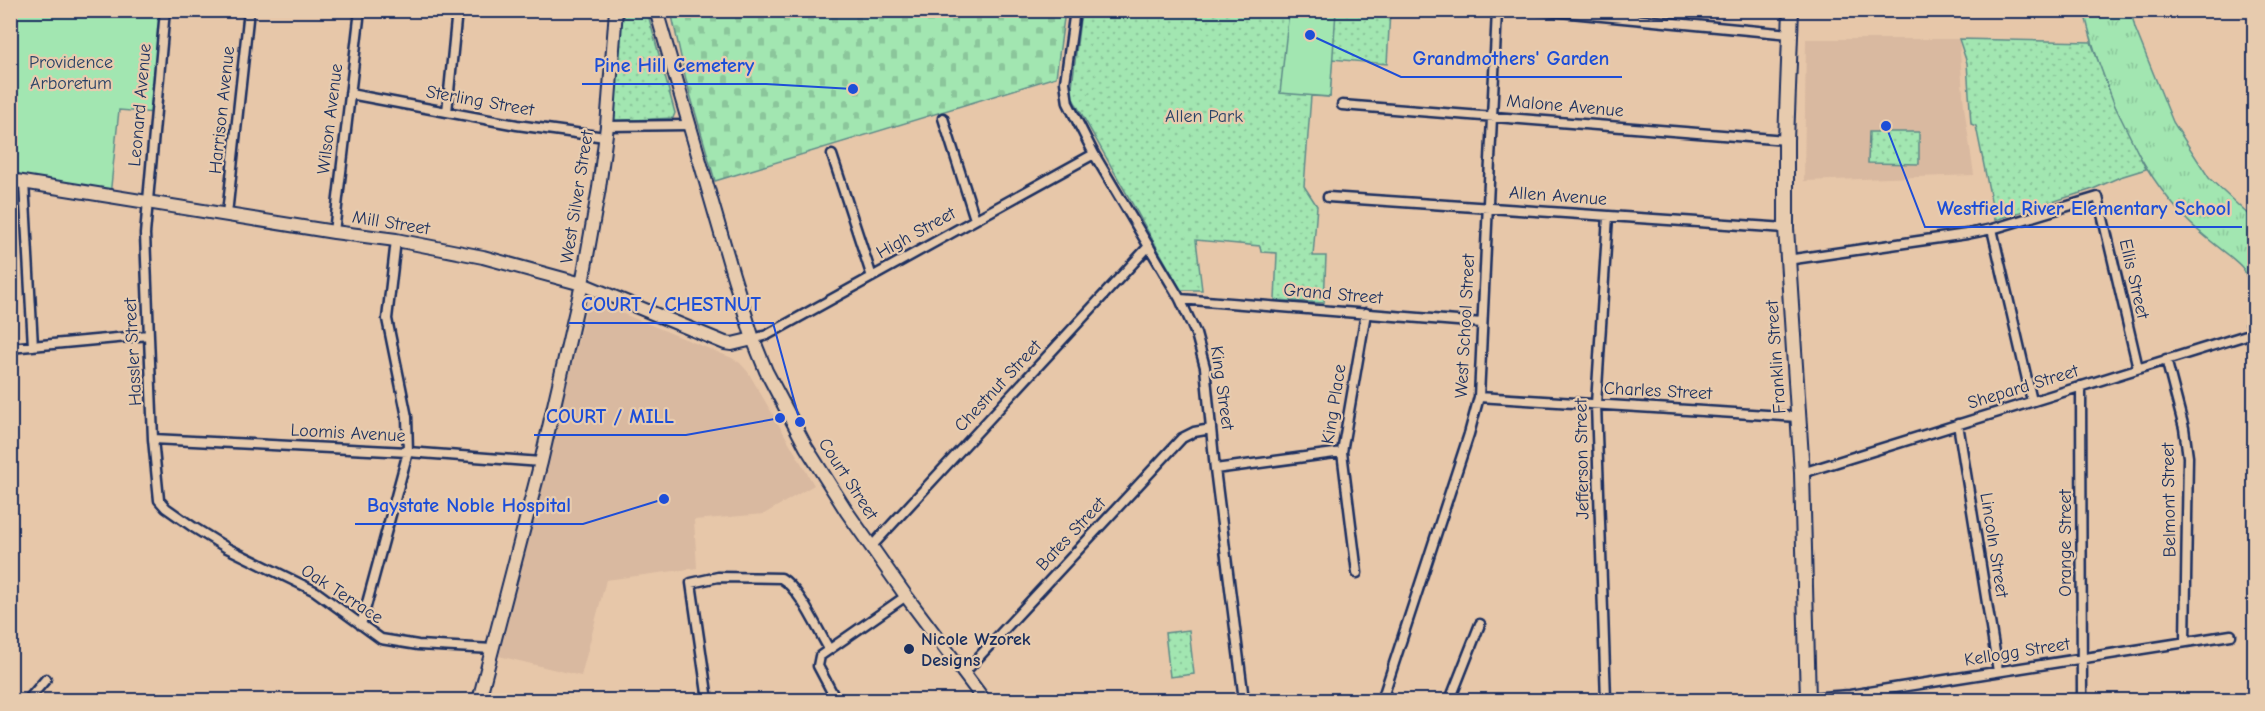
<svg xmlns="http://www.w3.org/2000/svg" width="2265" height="711" viewBox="0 0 2265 711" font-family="'Comic Neue',sans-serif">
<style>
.built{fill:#d9b9a0}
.grass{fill:url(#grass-tufts);stroke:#5e8a88;stroke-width:1.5}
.cemetery{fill:url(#cemetery-stones);stroke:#5e8a88;stroke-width:1.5}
.park{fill:url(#park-dots);stroke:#5e8a88;stroke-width:1.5}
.garden{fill:#a2e6b1;stroke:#5e8a88;stroke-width:1.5}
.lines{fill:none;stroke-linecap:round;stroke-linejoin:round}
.street-casing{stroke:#1b2f5e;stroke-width:13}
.secondary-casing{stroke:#1b2f5e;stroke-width:16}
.primary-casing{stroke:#1b2f5e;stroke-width:18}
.street{stroke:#e7cbae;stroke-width:8}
.secondary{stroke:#e7cbae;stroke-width:12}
.primary{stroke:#e7cbae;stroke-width:14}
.poi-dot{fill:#1b2f5e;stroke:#e7cbae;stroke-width:2}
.labels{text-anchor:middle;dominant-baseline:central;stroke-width:4.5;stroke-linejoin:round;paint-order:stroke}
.park-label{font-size:18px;fill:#284166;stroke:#e7cbae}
.street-label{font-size:18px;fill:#1b2f5e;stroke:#e7cbae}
.poi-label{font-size:18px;font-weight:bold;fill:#1b2f5e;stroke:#e7cbae;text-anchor:start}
.leader{fill:none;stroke:#1d4ed8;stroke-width:2}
.callout-dot{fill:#1d4ed8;stroke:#e7cbae;stroke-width:2}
.callout-label{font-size:20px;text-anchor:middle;font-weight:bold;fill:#1d4ed8;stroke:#e7cbae;stroke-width:4.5;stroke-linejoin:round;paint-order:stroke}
</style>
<defs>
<pattern id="grass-tufts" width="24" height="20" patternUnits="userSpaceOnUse" patternTransform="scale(1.5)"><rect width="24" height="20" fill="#a2e6b1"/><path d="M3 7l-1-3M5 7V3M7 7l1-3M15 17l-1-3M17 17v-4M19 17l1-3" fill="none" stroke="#8bc69b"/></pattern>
<pattern id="cemetery-stones" width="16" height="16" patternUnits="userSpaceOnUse" patternTransform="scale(1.5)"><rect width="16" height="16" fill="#a2e6b1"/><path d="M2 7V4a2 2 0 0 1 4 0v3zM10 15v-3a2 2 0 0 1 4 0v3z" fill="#8bc69b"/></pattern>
<pattern id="park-dots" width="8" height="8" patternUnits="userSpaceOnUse" patternTransform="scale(1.5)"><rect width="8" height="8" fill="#a2e6b1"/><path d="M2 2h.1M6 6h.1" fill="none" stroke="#8bc69b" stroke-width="1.8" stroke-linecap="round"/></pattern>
</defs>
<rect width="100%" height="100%" fill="#e7c7a9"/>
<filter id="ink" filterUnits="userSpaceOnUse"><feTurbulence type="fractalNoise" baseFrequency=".0167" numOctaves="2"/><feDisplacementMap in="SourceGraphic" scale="12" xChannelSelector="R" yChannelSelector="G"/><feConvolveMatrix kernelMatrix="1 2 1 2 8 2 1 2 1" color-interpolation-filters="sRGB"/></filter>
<g filter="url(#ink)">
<!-- built -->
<path class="built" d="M1806 39H1959L1964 107 1974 175 1804 181Z
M588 301 594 302 732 358 740 363 748 372 814 485 764 514 694 520 697 568 606 580 581 676 499 656Z"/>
<!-- grass -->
<path class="grass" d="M2084 11H2131L2135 28 2173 122 2209 178 2254 220V321L2245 324C2246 308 2252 285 2244 270 2241 265 2235 261 2231 257 2216 245 2199 233 2185 218 2132 161 2102 86 2084 11Z"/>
<!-- cemetery -->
<path class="cemetery" d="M671 11V10L1065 11 1056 77 715 181 686 80Z"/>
<!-- park -->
<path class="park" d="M622 11H647L675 113 673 118 615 121 612 118Z
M1081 11H1390L1387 64 1332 59 1330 97 1311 96 1304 186 1317 206 1313 256H1326L1324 303 1275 300 1277 253 1261 252 1260 246 1196 240 1202 290H1181L1071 95Z
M1959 39 2091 42 2115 106 2146 169 2120 177 2093 189 1995 220 1976 126 1971 124 1967 63Z
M1869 132H1919V164L1868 163Z
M1189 630 1194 674 1170 677 1165 633Z"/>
<!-- garden -->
<path class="garden" d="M10 11H166L156 113 119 110 110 196 11 180Z
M1289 11H1336L1330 97 1280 93Z"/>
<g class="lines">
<!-- street casing -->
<g class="street-casing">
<path id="street" d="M165 10 145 234 153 439 159 500 166 508 193 527 227 548 315 591 381 639 418 645 493 649
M1075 10 1065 82 1068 103 1094 154 1180 299 1196 334 1205 367 1215 469 1244 700
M1539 10 1790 34
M350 94 517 125 605 137
M1342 105 1786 140
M447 112 457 10
M943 118 975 219
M607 126 688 125
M832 155 872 277
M24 182 33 346
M1328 197 1786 228
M227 214 249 10
M1992 229 2032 401
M334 232 360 10
M1787 260 1967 234 1992 229 2098 197 2138 368
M1180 299 1482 323
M753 339 767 335 1094 154
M10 348 149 335
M2166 359 2184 428 2188 457 2185 642
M2081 386 2082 700
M1479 397 1798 417
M1958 424 1998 671
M153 439 408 452 541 462
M1215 469 1342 452
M1802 473 2253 333
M871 547 1149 246
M1357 573 1342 452 1366 313
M361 625 408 452 407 417 387 319 396 240
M963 674 1182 438 1194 432 1211 429
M1808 698 1850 695 2231 635
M28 700 46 679
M708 700 691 583 718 577 781 578C800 589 817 629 829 649
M836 700 818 666 820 656 906 596
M1382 700 1469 434 1479 397 1497 10
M1450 700 1480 624
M1606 700 1596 404 1608 216"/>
</g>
<!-- secondary casing -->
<g class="secondary-casing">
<path id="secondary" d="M656 10 733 275 753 339 766 371 806 447 847 512 906 596 984 700
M10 180 334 232 396 240 483 257 582 284 725 343 732 344 753 339
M479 700 541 462 582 284 599 188 607 126 616 10"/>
</g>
<!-- primary casing -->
<g class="primary-casing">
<path id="primary" d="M1791 10 1786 140V228L1802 473 1808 700"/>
</g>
<!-- street -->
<use href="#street" class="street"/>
<!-- secondary -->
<use href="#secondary" class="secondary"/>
<!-- primary -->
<use href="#primary" class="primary"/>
</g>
</g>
<!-- markers -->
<circle class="poi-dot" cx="909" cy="649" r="6"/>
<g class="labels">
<!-- park labels -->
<g class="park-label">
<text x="71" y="62">Providence<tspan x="71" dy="21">Arboretum</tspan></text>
<text x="1204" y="116">Allen Park</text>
</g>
<!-- street labels -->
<g class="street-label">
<text transform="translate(480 101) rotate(10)">Sterling Street</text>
<text transform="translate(140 105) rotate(-85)">Leonard Avenue</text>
<text transform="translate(1565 106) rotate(5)">Malone Avenue</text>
<text transform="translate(222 110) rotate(-84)">Harrison Avenue</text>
<text transform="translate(330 119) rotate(-83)">Wilson Avenue</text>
<text transform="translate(1558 196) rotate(4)">Allen Avenue</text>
<text transform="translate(577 197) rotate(-81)">West Silver Street</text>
<text transform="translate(391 223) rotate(9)">Mill Street</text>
<text transform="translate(916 233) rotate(-29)">High Street</text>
<text transform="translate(2134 279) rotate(77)">Ellis Street</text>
<text transform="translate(1333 294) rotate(5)">Grand Street</text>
<text transform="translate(1465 326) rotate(-87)">West School Street</text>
<text transform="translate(133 352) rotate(-93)">Hassler Street</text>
<text transform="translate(1776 357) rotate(-94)">Franklin Street</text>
<text transform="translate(998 386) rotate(-47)">Chestnut Street</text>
<text transform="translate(2023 387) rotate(-17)">Shepard Street</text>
<text transform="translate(1222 388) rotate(82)">King Street</text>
<text transform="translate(1658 391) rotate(3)">Charles Street</text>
<text transform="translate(1334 404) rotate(-81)">King Place</text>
<text transform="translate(348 433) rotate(3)">Loomis Avenue</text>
<text transform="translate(1582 459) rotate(-91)">Jefferson Street</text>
<text transform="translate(848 479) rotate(57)">Court Street</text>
<text transform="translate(2169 500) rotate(-91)">Belmont Street</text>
<text transform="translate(1071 534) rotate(-47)">Bates Street</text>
<text transform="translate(2065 543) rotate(-90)">Orange Street</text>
<text transform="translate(1994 545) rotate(81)">Lincoln Street</text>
<text transform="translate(342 594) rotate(33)">Oak Terrace</text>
<text transform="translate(2017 652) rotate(-9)">Kellogg Street</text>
</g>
<!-- poi labels -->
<g class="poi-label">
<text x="921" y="639">Nicole Wzorek<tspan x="921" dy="21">Designs</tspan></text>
</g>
</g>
<!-- callouts -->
<path class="leader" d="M1310 35L1401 77H1622M853 89L766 84H582M1886 126L1925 227H2242M800 422L773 323H569M780 418L686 435H534M664 499L583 524H355"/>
<g class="callout-dot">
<circle cx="1310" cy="35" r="6"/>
<circle cx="853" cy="89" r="6"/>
<circle cx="1886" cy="126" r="6"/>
<circle cx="800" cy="422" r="6"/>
<circle cx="780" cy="418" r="6"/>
<circle cx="664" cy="499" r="6"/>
</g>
<g class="callout-label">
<text x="1511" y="65">Grandmothers' Garden</text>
<text x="674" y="72">Pine Hill Cemetery</text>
<text x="2084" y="215">Westfield River Elementary School</text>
<text x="671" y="311">COURT / CHESTNUT</text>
<text x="610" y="423">COURT / MILL</text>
<text x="469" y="512">Baystate Noble Hospital</text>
</g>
<!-- margin -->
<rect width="2265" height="711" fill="none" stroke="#e7cbae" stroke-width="36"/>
<rect x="18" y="18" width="2229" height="675" fill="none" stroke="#1b2f5e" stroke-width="2" filter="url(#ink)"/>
</svg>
